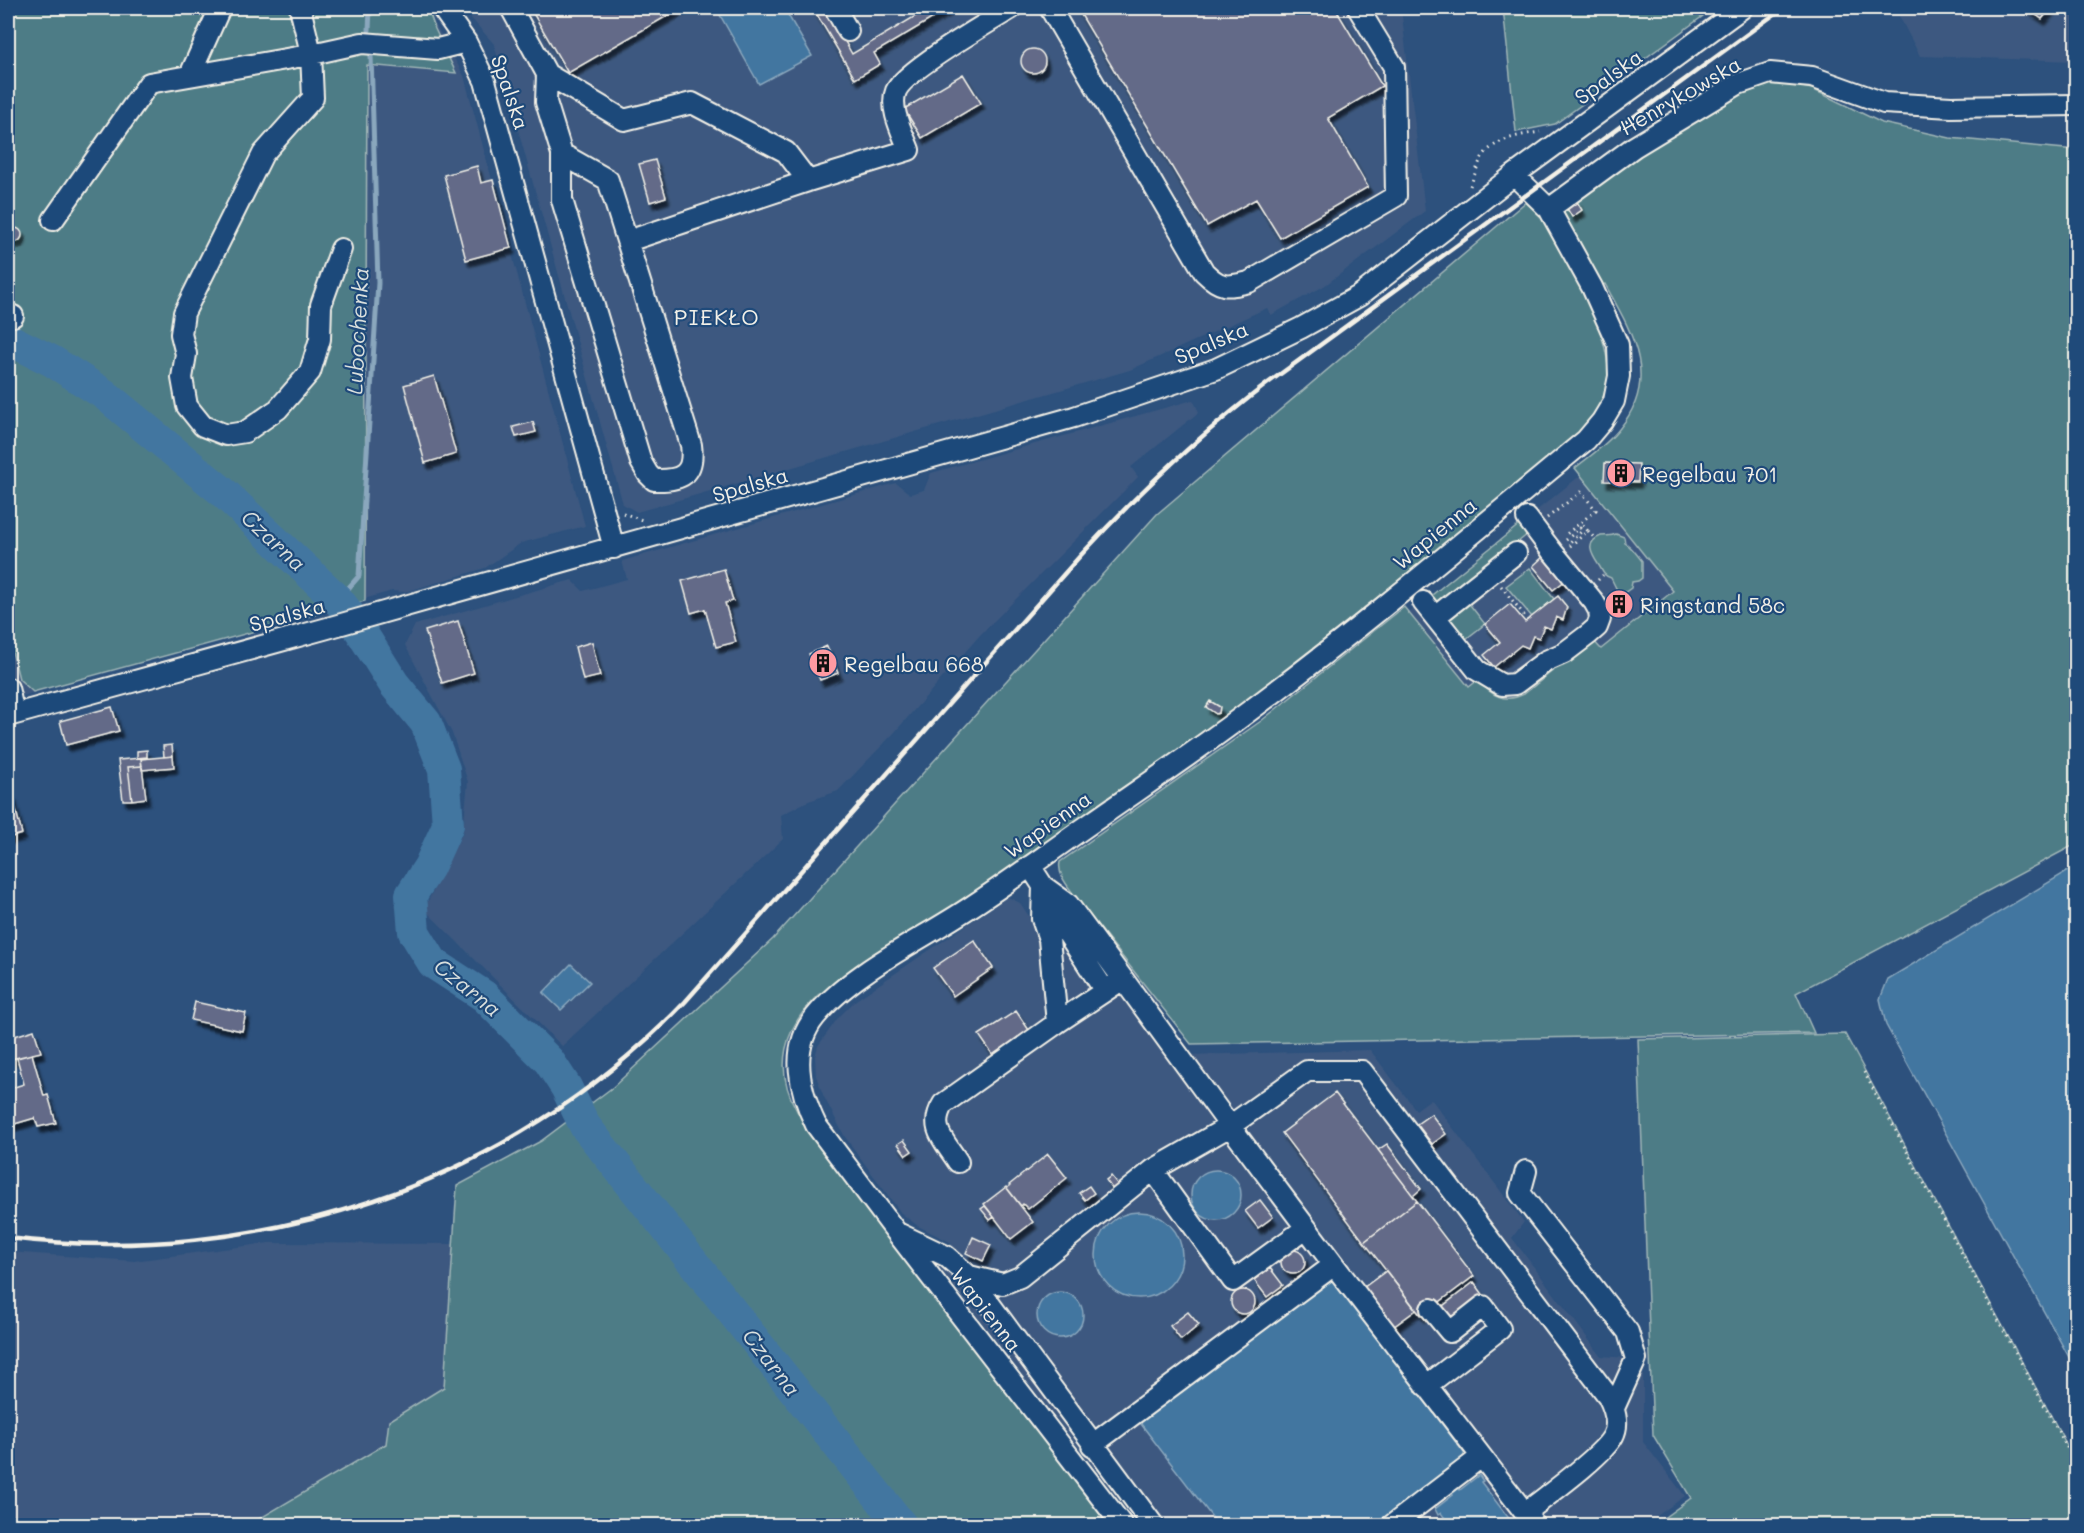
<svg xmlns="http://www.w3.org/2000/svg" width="2084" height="1533" viewBox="0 0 2084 1533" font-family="Mali,sans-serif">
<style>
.built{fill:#3d5980}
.green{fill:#4e7c86;stroke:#a1b6b7;stroke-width:1.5}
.water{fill:#4376a0;stroke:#8aa7bd;stroke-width:1.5}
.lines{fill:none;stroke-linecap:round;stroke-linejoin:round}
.stream{stroke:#8aa7bd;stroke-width:5}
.river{stroke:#4376a0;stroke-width:32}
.building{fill:#636b88;stroke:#f4f1e8;stroke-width:1.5;filter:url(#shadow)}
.minor-casing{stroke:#f4f1e8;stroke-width:24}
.path{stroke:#f4f1e8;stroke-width:3;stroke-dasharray:1.5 4.5;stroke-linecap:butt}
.minor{stroke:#1f4a7a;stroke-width:20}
.rail{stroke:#f4f1e8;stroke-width:4.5}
.minor-bridge-casing{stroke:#f4f1e8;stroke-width:24;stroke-linecap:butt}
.minor-bridge{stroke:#1f4a7a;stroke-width:20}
.labels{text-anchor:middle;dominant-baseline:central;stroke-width:4.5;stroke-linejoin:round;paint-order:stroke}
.street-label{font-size:21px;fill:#f4f1e8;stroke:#1f4a7a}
.poi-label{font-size:21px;fill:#f4f1e8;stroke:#1f4a7a;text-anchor:start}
.neighbourhood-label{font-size:22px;letter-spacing:1.5px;fill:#f4f1e8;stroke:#1f4a7a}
.water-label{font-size:22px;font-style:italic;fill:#d9dfdd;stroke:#1f4a7a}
</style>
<defs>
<filter id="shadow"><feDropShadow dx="3.5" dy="6" stdDeviation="1.5" flood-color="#0009"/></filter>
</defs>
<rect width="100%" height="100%" fill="#2d517d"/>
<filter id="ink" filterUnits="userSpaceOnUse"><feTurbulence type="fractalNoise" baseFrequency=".0167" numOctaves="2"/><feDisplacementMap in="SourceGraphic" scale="12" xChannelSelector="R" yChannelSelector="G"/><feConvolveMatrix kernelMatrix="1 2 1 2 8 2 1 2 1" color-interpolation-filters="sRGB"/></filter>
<g filter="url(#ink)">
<!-- built -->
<path class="built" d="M8 8H426L464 76 585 526 521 543 485 568 405 592 392 591 8 700Z
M462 8H1401L1425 211 1324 286 1271 315 1267 308 1130 370 637 512 623 504 494 44Z
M1895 8H2076V61L1920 56Z
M1193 400 1199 412 1131 467 1138 477 980 635 894 733 838 791 806 802 781 815 783 839 562 1046 424 909 463 832 468 782 452 733 405 645 415 625 572 580 583 591 627 579 622 561 896 483 910 494 924 490 931 473Z
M1581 475 1673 591 1503 728 1409 613Z
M1008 897 1020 903 1034 924 1077 899 1126 971 1140 983 1161 990 1159 1016 1188 1055 1370 1050 1416 1110 1431 1099 1524 1222 1512 1238 1601 1356 1643 1359V1442L1685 1496 1644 1525H1138L940 1268 952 1243 918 1226 901 1213 845 1137 824 1097 816 1076 815 1057 818 1046 838 1018 856 1000Z
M269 1243 457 1244 444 1387 389 1421 386 1444 247 1525 8 1526V1252L134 1261Z"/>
<!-- green -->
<path class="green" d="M8 8H428L435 29 456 73 367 65 365 601 33 692 19 679 8 635Z
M1503 8H1714L1555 124 1516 132Z
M1772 81 1812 89 1882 123 1950 138 2076 150V844L1796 993 1814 1033 1191 1044 1077 899C1070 888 1057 876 1060 862L1261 721 1404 607 1469 687 1478 680C1491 695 1504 704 1524 694L1592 639 1601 649 1673 591 1575 468C1590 456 1608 444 1620 428 1661 378 1631 331 1605 284L1601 286 1558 209 1638 154 1741 91Z
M1528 200C1557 231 1618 342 1607 385 1602 407 1585 426 1570 442L1258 694 1014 866 818 995C784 1028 773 1068 797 1111L1111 1525 247 1526 386 1444 389 1421 444 1387 457 1186 541 1141 613 1087 773 939 1157 514Z
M1520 524 1528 534 1446 600 1434 604 1427 599Z
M1616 534 1624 537 1625 543C1630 545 1639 557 1642 561V578L1638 581 1632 582 1631 588 1624 593 1617 590 1611 578C1602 575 1603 571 1598 564 1592 555 1584 542 1601 536 1607 535 1610 537 1616 534Z
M1530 568 1554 599 1532 617 1506 586Z
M1467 601 1485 624 1462 642 1449 621V618Z
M1845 1034 2076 1462V1525H1654L1691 1498 1653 1435 1638 1039Z"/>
<!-- water -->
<path class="water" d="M716 8H784L812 56 759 84Z
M2076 866V1370L1886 1025 1880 999 1888 979Z
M571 964 590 982 561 1010 543 993Z
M1191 1195a25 25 0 1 1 50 0a25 25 0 1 1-50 0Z
M1096 1255a43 43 0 1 1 86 0a43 43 0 1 1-86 0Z
M1325 1278 1332 1279 1464 1453 1462 1466 1383 1525H1218L1141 1424 1142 1416Z
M1037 1315a23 23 0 1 1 46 0a23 23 0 1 1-46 0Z
M1479 1475 1483 1481 1481 1482 1514 1525H1450L1441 1513 1438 1515 1435 1509 1453 1495 1449 1489 1455 1484 1460 1490Z"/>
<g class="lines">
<!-- stream -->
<path class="stream" d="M369 30 370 8
M338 600 359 576 378 283 371 55"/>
<!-- river -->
<path class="river" d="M8 339 52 361 104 394 224 493 338 600 355 622 394 684 426 723 444 769 448 825 429 867 411 895 414 932 433 963 484 996 549 1061 566 1087 585 1126 902 1526"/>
</g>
<!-- building -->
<path class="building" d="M530 8H681L568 73Z
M813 8H826L852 54 929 8H950L874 53 880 64 855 79Z
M1077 8H1335L1382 86 1328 118 1368 187 1280 238 1256 199 1207 226Z
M2026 8H2051L2042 19Z
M1021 61a12 12 0 1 1 24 0a12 12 0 1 1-24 0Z
M963 74 981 103 922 138 904 109Z
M655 160 666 197 650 202 639 164Z
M477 166 481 183 493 180 511 248 466 260 444 175Z
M1576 200 1582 210 1572 217 1566 207Z
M8 235a7 7 0 1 1 14 0a7 7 0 1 1-14 0Z
M434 376 456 454 425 463 404 385Z
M533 422 536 432 516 437 513 427Z
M1605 463 1639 464 1638 482 1604 481Z
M1545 555 1566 580 1553 590 1533 566Z
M724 569 733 601 725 603 736 642 716 647 705 609 691 613 682 581Z
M1558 596 1567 607 1563 620 1556 617 1551 629 1544 626 1539 638 1533 636 1528 648 1521 645 1494 667 1484 655 1500 642 1485 624 1510 604 1525 622Z
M1619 597 1625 599 1626 602 1618 611 1612 605Z
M458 621 474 673 442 683 425 631Z
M592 642 600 676 583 680 575 647Z
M827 646 838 673 820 680 809 654Z
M1210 701 1220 707 1219 713 1216 714 1206 707Z
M112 707 119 731 66 745 60 721Z
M172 745 173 756 164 757 163 746Z
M147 750V757L137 758V751Z
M173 756 174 767 142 770 141 759Z
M141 758 142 766 128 767 132 800H123L118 760Z
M142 766 146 798 132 800 128 767Z
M12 795 22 834 8 838V797Z
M974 940 993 968 953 996 933 968Z
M195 1002 246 1013 242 1031 191 1020Z
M1016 1011 1031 1033 995 1058 979 1035Z
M34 1030 41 1052 11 1059 8 1038Z
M32 1054 44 1096 48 1095 56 1123 38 1127 35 1118 8 1126V1089L24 1084 17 1058Z
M1335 1093 1417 1201 1364 1242 1282 1133Z
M1431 1114 1446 1134 1432 1144 1417 1124Z
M904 1140 912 1151 906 1155 898 1144Z
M1387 1144 1421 1189 1413 1196 1378 1150Z
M1048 1154 1067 1178 1028 1209 1023 1204 1021 1206 1007 1188 1010 1186 1009 1185Z
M1111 1176 1119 1186 1113 1190 1106 1180Z
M1089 1186 1094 1193 1085 1200 1079 1193Z
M1006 1187 1033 1222 1011 1239 984 1204Z
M1260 1200 1273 1217 1258 1228 1245 1211Z
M1417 1201 1474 1276 1421 1316 1364 1242Z
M985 1206 994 1217 990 1220 981 1209Z
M973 1237 991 1245 983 1261 966 1253Z
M1281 1262a12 12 0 1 1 24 0a12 12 0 1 1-24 0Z
M1270 1268 1283 1285 1267 1297 1254 1280Z
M1386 1271 1416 1310 1393 1327 1363 1288Z
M1474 1282 1485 1297 1450 1323 1439 1309Z
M1231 1302a12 12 0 1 1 24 0a12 12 0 1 1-24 0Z
M1188 1312 1199 1325 1181 1340 1170 1326Z"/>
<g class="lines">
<!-- minor casing -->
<g class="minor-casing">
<path id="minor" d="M300 8 311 53 313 98 263 154 184 313 181 334 186 354 182 378 187 406 203 426 226 435 245 432 278 409 310 372 320 339 321 305 341 249
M442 8 466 42 485 81 614 548
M511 8 547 74 546 102 562 154V200L641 462 648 474 654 480C681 481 695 475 691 445L608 180 562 154
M835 8 848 31
M1050 8 1204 272C1221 289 1227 287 1249 282L1396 196 1394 67 1358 8
M547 74 624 120 692 103 786 152 808 181
M190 75 220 8
M1514 175 1549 209 1634 147 1738 84 1770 73 1812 77 1884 103 1951 107 2076 105
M53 220 149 83 303 56 362 43 438 49 466 42
M628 241 808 181 909 150C903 134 889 108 896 91 904 71 989 22 1012 8
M8 314 13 316
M1527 518 1548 546
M1423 602 1477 670 1502 685 1515 684 1546 661 1564 653 1589 634 1597 627 1600 619 1599 611 1594 602 1551 550
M1435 617 1516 553
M8 688 14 714
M8 716 324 629 1074 417 1216 369 1301 328 1359 296 1514 175 1742 8
M1030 866 1043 886 1068 904 1123 979
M1043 886 1042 919 1049 939 1057 1023
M1045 891 1054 913 1105 991
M958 1162C945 1141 928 1128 943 1104L1057 1023 1123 979 1230 1126 1307 1071H1362L1608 1396C1614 1408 1620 1423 1613 1436 1603 1456 1545 1497 1525 1513
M1153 1170 1233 1281 1306 1228
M1526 1171 1520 1193 1628 1332 1636 1359 1614 1408
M900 1234 946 1256 969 1276 1154 1526
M969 1276 1003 1284 1020 1277 1153 1170 1230 1126 1334 1265 1535 1526
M1426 1386 1500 1329 1483 1306 1450 1332 1431 1309
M1092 1445 1334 1265
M1123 1526 897 1233 816 1125C800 1092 789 1049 815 1017 850 973 921 940 969 908 1011 881 1052 850 1094 821 1144 786 1195 752 1244 715 1362 628 1473 533 1586 440L1602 421 1614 401 1619 376 1618 345 1592 287 1549 209
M1391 1526 1481 1457"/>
</g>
<!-- path -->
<path class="path" d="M1470 186C1474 177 1477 167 1481 159 1493 139 1519 135 1540 132
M623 513 642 520
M1547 518 1581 492 1596 510 1564 536
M1588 531 1596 540
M1566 540 1580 528 1582 531 1568 544
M1570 546 1588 531 1581 522
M1598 580 1603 575
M1501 586 1528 620
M1864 1072 2076 1464"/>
<!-- minor -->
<use href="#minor" class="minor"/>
<!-- rail -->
<path class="rail" d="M8 1238C258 1268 509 1186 685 1002L1080 556C1139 492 1199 435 1268 383L1783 8"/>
<!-- minor-bridge casing -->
<g class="minor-bridge-casing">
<path id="minor-bridge" d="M1548 546 1551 550"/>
</g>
<!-- minor-bridge -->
<use href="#minor-bridge" class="minor-bridge"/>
</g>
</g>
<!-- icons -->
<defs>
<g id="building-disc" transform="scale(1.5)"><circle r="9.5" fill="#ff9aa2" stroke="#1f4a7a"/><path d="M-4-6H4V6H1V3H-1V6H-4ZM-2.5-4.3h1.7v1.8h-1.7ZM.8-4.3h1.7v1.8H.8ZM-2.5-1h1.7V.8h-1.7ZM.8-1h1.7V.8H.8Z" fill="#111"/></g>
</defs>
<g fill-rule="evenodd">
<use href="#building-disc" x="1621" y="473"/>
<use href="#building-disc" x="1619" y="604"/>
<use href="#building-disc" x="823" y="663"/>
</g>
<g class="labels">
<!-- street labels -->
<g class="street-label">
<text transform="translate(1608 76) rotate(-36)">Spalska</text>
<text transform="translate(511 92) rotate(71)">Spalska</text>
<text transform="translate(1680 95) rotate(-30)">Henrykowska</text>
<text transform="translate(1211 342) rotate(-23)">Spalska</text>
<text transform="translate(750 484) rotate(-16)">Spalska</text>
<text transform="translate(1434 533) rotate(-39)">Wapienna</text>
<text transform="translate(287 614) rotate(-15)">Spalska</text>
<text transform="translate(1047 824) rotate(-35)">Wapienna</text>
<text transform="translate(987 1309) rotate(52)">Wapienna</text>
</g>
<!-- poi labels -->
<g class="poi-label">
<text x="1642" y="473">Regelbau 701</text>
<text x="1640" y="604">Ringstand 58c</text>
<text x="844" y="663">Regelbau 668</text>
</g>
<!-- neighbourhood labels -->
<g class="neighbourhood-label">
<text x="717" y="316">PIEKŁO</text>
</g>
<!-- water labels -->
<g class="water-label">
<text transform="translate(357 331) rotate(-87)">Lubochenka</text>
<text transform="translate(274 540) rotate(43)">Czarna</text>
<text transform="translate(468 987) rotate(39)">Czarna</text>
<text transform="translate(772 1362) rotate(52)">Czarna</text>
</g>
</g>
<!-- margin -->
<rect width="2084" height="1533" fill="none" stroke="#1f4a7a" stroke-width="30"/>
<rect x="15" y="15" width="2054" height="1503" fill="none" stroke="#f4f1e8" stroke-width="2" filter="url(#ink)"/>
</svg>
